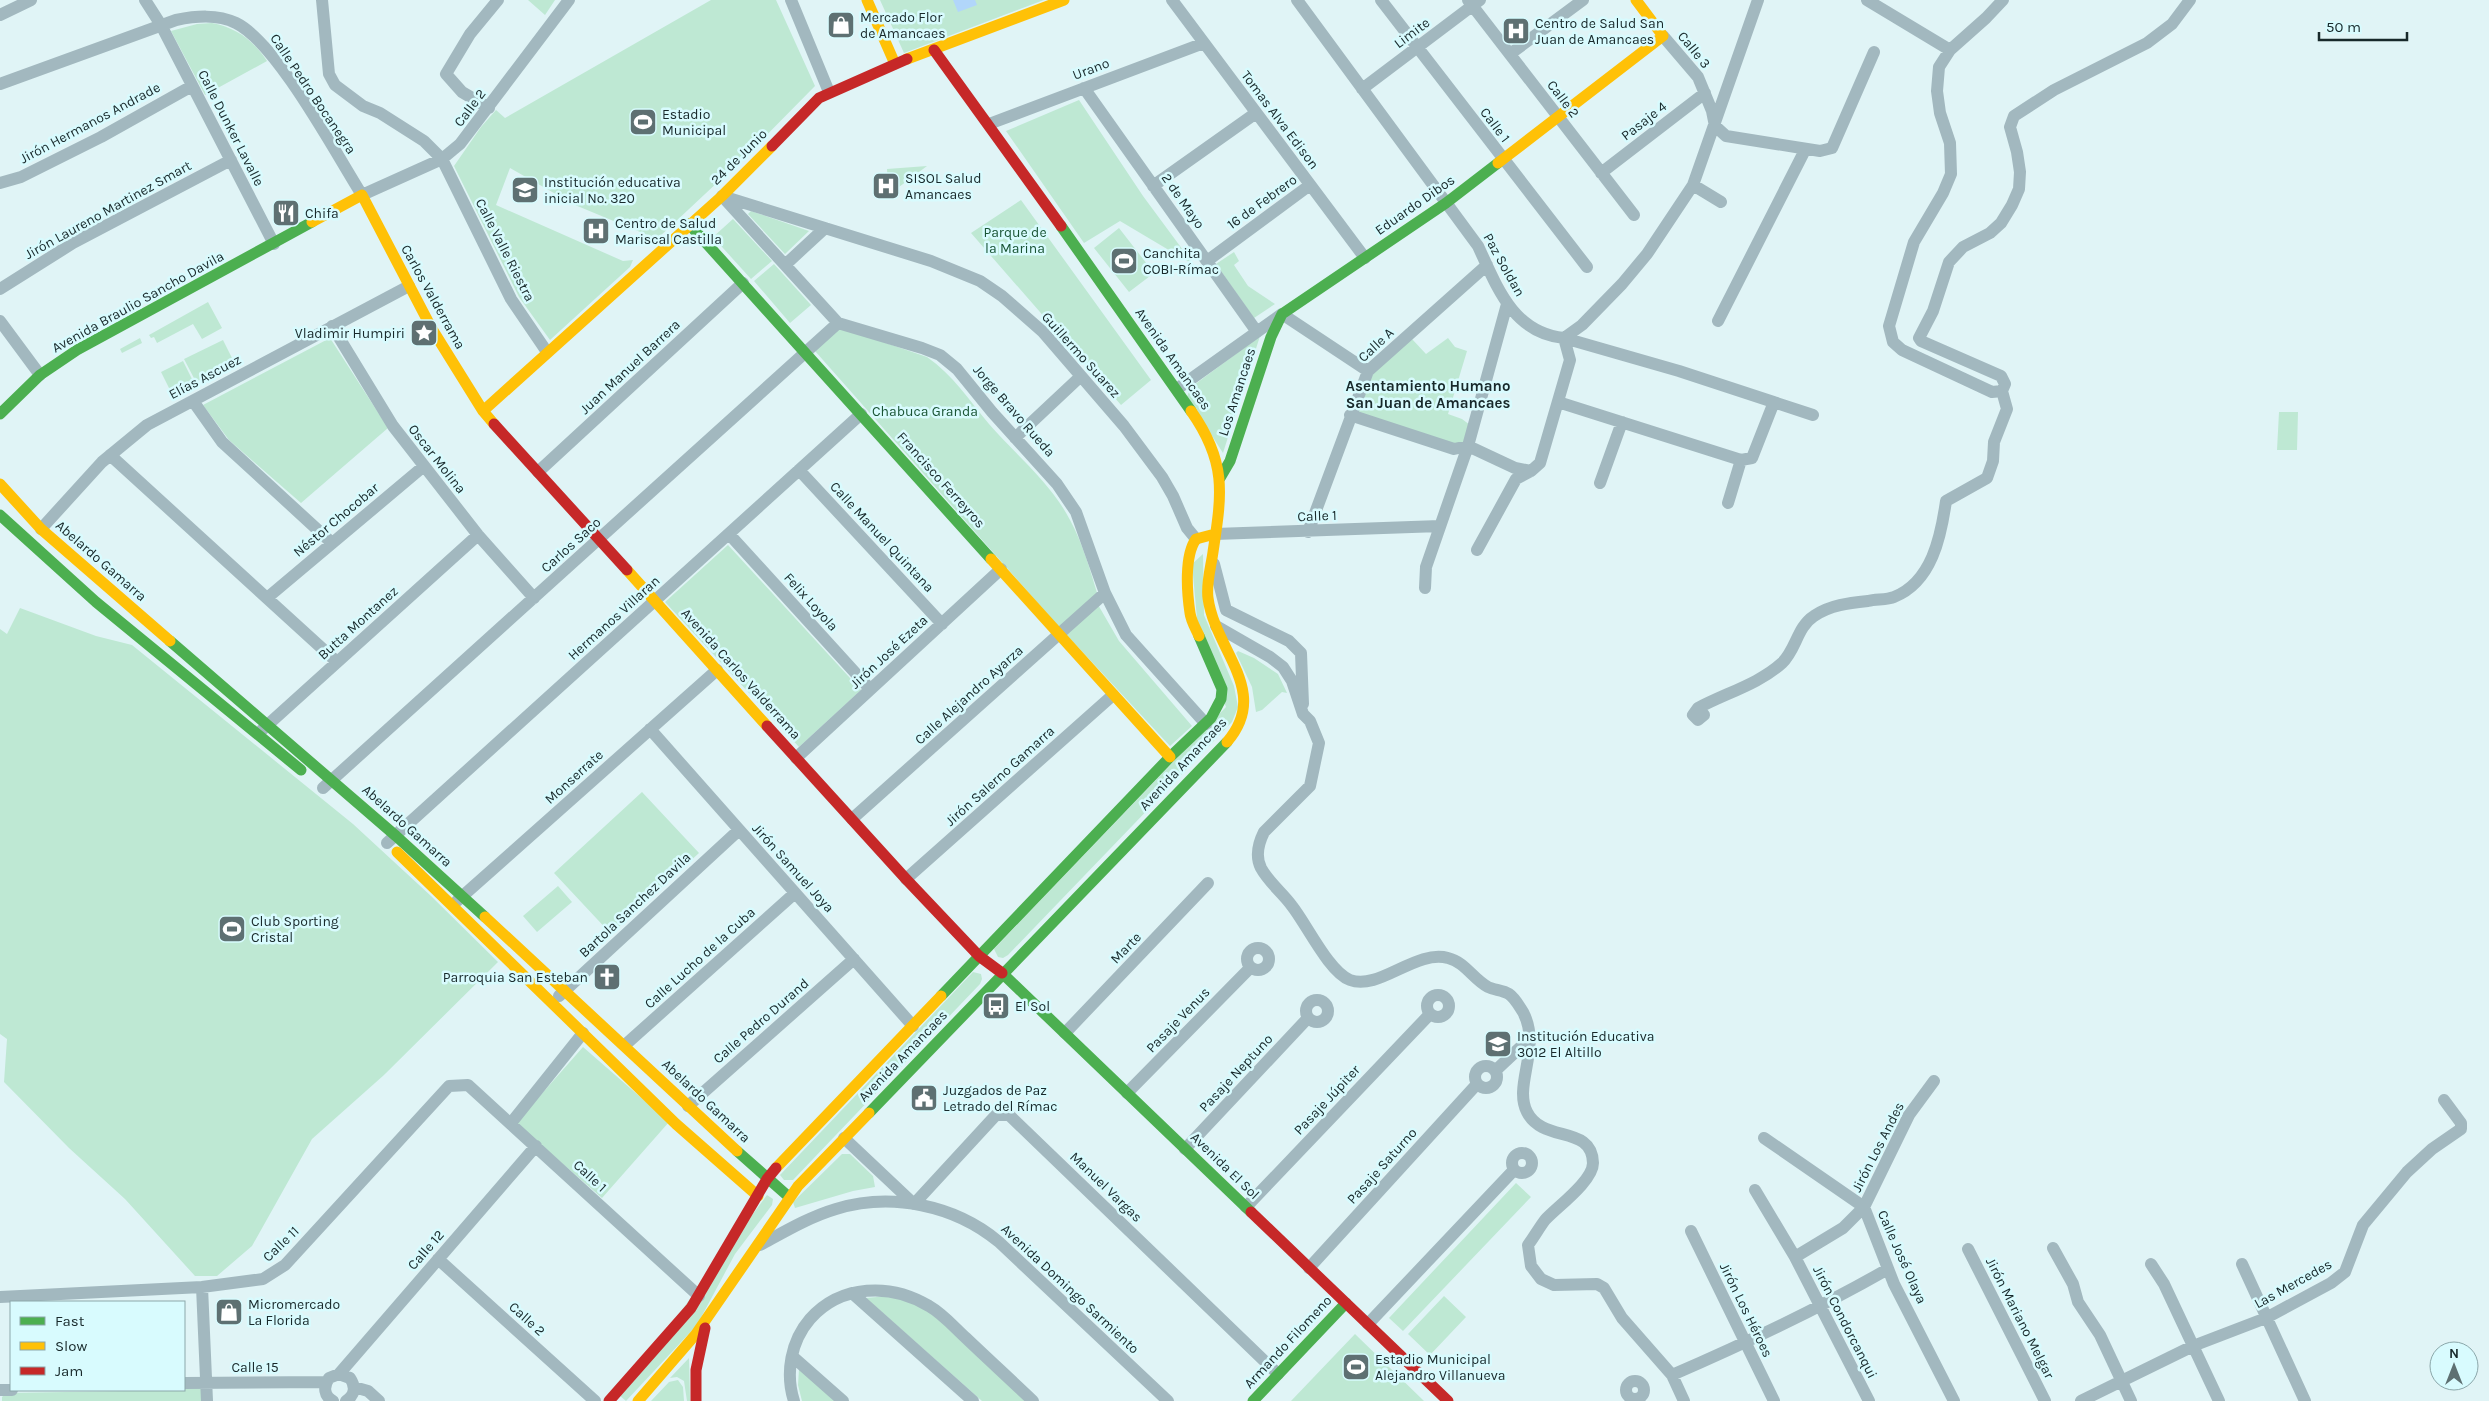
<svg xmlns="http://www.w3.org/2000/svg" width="2489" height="1401" viewBox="0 0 2489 1401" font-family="Karla,sans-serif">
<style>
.green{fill:#bee8d3}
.water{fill:#b1d6fa}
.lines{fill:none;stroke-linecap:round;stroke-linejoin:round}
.street{stroke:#a2b8bf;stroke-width:12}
.fast{stroke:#4caf50;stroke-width:11}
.slow{stroke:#ffc107;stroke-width:11}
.jam{stroke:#c62828;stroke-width:11}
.labels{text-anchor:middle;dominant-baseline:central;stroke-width:5;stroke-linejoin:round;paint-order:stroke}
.poi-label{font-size:14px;fill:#18292b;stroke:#d8fbfe;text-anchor:start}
.street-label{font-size:14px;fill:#18292b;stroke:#d8fbfe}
.park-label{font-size:14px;fill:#195434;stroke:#d8fbfe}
.neighbourhood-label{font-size:15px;font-weight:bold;fill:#18292b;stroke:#d8fbfe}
</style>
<rect width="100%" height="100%" fill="#e0f4f6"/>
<!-- green -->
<path class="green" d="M528 0H555L545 15Z
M711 0H776L815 86 752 150 657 239 575 205 510 168 496 205 623 261 633 260 630 267 550 340 519 297 454 166 481 127 496 110 505 118Z
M880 0H1044L904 53Z
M212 23C237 28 253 40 267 61L205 95 171 31 197 24Z
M1079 100 1143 196 1194 265 1120 221 1084 243 1006 131Z
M927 166 895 190 888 186 887 169Z
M1021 200 1151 380 1121 405 971 233Z
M751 211 809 231 785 254 748 214Z
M733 219 772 261 751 279 713 237Z
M1119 228 1154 273 1129 292 1094 248Z
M1234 252 1239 261 1234 265 1248 286 1275 304 1254 318 1216 264Z
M774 264 811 305 790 323 754 281Z
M208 302 222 328 202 339 193 324 157 343 154 337 151 338 149 335Z
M839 327 927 357C953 375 969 400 989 424 1016 455 1051 483 1070 520 1083 544 1090 570 1098 596L1060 628 815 351Z
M1260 336 1223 453 1187 397 1190 388Z
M140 338 142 343 122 353 120 349Z
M330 338 388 428 301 503 229 440 203 405Z
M1448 338 1455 347 1467 351 1448 414 1462 419 1470 425 1465 442 1458 445 1354 412 1370 372 1412 339 1426 354Z
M223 340 234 362 196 382 184 359Z
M183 361 195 385 173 396 161 372Z
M2279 412H2298L2297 450H2277Z
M728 545 861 690 799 747 665 602Z
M1203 554 1204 615 1234 686 1238 707 1232 722 1008 955 1003 958 998 957 994 949 1226 707 1198 629 1192 564Z
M1097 603 1119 641 1192 726 1170 746 1064 632Z
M20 608 96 636 132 645 353 824 431 896 498 962 384 1075 312 1139 252 1246 217 1276H195L125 1199 69 1148 4 1082 7 1039 0 1034V629L7 634Z
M1238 651 1254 658 1278 674 1287 693 1282 692 1262 710 1256 712 1252 687 1236 653Z
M642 792 699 853 611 934 554 873Z
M558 886 572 902 537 932 523 916Z
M973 972 981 974 982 979 980 984 793 1180H784L780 1175Z
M583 1047 669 1122 602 1198 516 1123Z
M842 1154H850L873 1176 875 1187 853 1191 795 1208 793 1202Z
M1516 1183 1531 1197 1403 1331 1389 1318Z
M767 1195 773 1199 772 1205 735 1254 697 1325 626 1401 619 1395Z
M888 1296 922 1303 1030 1401H982L866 1298Z
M1444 1296 1466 1317 1430 1355 1408 1334Z
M1355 1334 1424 1401H1291Z
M689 1358 690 1401H687L684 1381 677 1377 670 1378Z
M799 1369 842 1401H802L798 1385Z
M678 1380 683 1387 684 1401H651L669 1382Z
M184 1386H198L202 1390 203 1401H2V1397L6 1393 184 1390Z"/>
<!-- water -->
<path class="water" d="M953 0H975L977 5 958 12Z"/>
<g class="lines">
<!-- street -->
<path class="street" d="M145 0 161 25 274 244
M322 0 329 74 335 85 363 106 380 113 424 141 442 159 511 299 547 352
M791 0 829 92
M1172 0 1365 258
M1297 0 1478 246C1497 287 1513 333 1564 338L1679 371 1813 415
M1381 0 1587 267
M1468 0 1634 215
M1867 0 1950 50
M0 15 31 0
M1663 36 1698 77 1712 111 1715 126 1726 136 1820 151 1832 148 1874 52
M1510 54 1583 0
M0 84 176 20C196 16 217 14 236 23 277 43 336 154 362 195L442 159 460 144 569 0
M1084 88 1257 332
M1362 89 1480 0
M489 108 462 92 446 74 470 34 498 0
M989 124 1204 43
M1601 173 1705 93
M0 183 21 177 101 137 192 86
M1693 185 1721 202
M1153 186 1256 113
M722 196 838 323 922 348 940 355 957 369 992 412 1057 484 1076 512 1105 593 1126 635 1206 724
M722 196 931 261 980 281 1002 296 1043 332 1124 426 1162 477 1173 496 1187 528 1196 539
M1207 261 1310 185
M785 265 825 228
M0 289 73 243 231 160
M0 321 40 375
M1718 321 1805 150
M332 326 393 426 478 535 534 598
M1564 338 1582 325 1622 284 1647 254 1693 185 1758 0
M1177 389 1282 314 1368 371
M2002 391 1992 392 1902 350 1893 342 1889 326 1914 242 1943 193 1951 174 1950 143 1940 113 1937 91 1939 67 1950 50 1986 18 2003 0
M193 401 222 442 332 543
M1558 402 1741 460 1752 458 1774 402
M1350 415 1454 449 1468 446 1515 468 1531 471 1540 463 1570 360 1564 338
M1015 438 1081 376
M110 455 337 662
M799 470 942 624
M538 472 743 283
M1600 483 1622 422
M1728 503 1741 460
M41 529 102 462 147 425 409 286
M1308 532 1368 371 1487 265
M729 534 870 689
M1215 534 1440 526
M1477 550 1516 479 1531 471
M1214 564 1226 610 1289 641 1301 653 1303 704
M1425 588 1426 567 1468 446 1507 304
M267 598 424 466
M1216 626 1270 657 1283 667 1292 681 1303 714 1310 721 1319 743 1310 786 1264 832C1258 844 1255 856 1261 868 1269 883 1283 893 1292 906 1307 925 1329 972 1350 980 1379 991 1416 949 1448 958 1465 962 1473 979 1488 987 1494 990 1503 990 1509 994 1515 998 1519 1006 1523 1012 1542 1048 1513 1085 1527 1112 1543 1144 1592 1124 1593 1163 1593 1181 1557 1207 1545 1220 1539 1228 1534 1237 1528 1245L1531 1266 1541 1279 1554 1285 1597 1284 1604 1288 1622 1318 1672 1375 1684 1401
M1698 708 1704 715 1698 720 1693 715 1698 708C1726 693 1759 684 1782 663 1796 650 1797 627 1814 616 1830 605 1849 603 1868 601 1876 599 1887 600 1894 597 1932 582 1941 536 1946 501L1987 478 1993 461 1994 442 2007 409 2002 391 2005 384 2001 376 1921 341 1919 338 1933 311 1949 262 1963 247 1990 233 2001 223 2012 205 2019 189 2020 172 2017 152 2010 127 2014 116 2054 90 2147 43 2172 24 2190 0
M650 729 913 1026
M262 730 478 535
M796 758 1001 569
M323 788 838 323
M852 819 1105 593
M387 843 861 414
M906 879 1113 695
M457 901 717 670
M1247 959a11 11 0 1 1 22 0a11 11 0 1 1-22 0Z
M1427 1006a11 11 0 1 1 22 0a11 11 0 1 1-22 0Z
M559 996 739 830
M1306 1011a11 11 0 1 1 22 0a11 11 0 1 1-22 0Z
M1065 1033 1208 883
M625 1045 795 893
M1475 1077a11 11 0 1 1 22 0a11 11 0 1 1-22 0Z
M1495 1071 1525 1043 1529 1033
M1127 1093 1250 968
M688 1106 854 959
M511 1123 583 1033
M844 1138 914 1204
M1764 1138 1864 1207 1894 1284 1954 1401
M1185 1149 1308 1018
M1512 1163a10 10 0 1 1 20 0a10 10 0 1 1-20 0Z
M1755 1190 1795 1257 1869 1401
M914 1204 996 1115H1009L1278 1374
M1246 1207 1430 1014
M1691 1231 1774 1401
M760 1245C784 1232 809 1217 836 1209 891 1192 955 1205 999 1242L1168 1401
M2053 1248 2073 1284 2078 1302 2100 1335 2131 1401
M1968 1249 2045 1401
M1795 1257 1843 1228 1864 1207 1909 1115 1934 1081
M438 1259 595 1401
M2151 1264 2164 1284 2219 1401
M2242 1264 2305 1401
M1309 1268 1477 1084
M202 1287 207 1401
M852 1293 973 1401
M0 1297 202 1287 263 1279 285 1265 449 1086 468 1085 699 1296
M1368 1324 1513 1171
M792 1356 843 1401
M339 1374 536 1146
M1672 1375C1746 1343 1818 1309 1888 1269
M1626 1390a9 9 0 1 1 18 0a9 9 0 1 1-18 0Z
M184 1383 326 1382
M354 1387 368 1391 379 1401
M0 1390H12
M333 1401C324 1396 323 1387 329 1378L339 1374 350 1378C356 1387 355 1395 346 1401
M794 1401C785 1373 791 1341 810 1319 841 1284 891 1283 929 1306 943 1314 954 1327 966 1338 988 1359 1011 1380 1033 1401
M2081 1401 2193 1346 2266 1318 2331 1283 2345 1272 2363 1225 2407 1172 2432 1149 2461 1129V1123L2444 1100"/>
<!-- fast -->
<path class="fast" d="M689 224 991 559
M1061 226 1191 411
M0 414 40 375 77 350 312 222
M1220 478 1230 461 1271 337 1282 314 1446 203 1498 163
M0 515 96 602 301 770
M170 641 396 836 485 917
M1002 973 1251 1212
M941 996 1170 757 1211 718 1221 699 1222 689 1199 636
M869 1113 1227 742
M737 1151 789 1197
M1253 1401 1346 1303"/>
<!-- slow -->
<path class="slow" d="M867 0 895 64
M907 59 1064 0
M1498 163 1663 36 1636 0
M312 222 362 195 432 329 483 411 494 424
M483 411 722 196 772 146
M1191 411C1227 462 1222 493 1213 552 1211 567 1206 583 1208 598 1215 651 1271 691 1227 742
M0 484 41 529 170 641
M991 559 1170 757
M627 570 767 726
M1199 636C1196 629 1191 621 1190 613 1187 593 1184 556 1196 539L1215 534
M397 852 676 1124 758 1196
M485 917 737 1151
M776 1168 941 996
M638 1401 696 1334 798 1186 869 1113"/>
<!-- jam -->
<path class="jam" d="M934 50 1061 226
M772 146 819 98 907 59
M494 424 627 570
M767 726 906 879 979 956 1002 973
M1251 1212 1448 1401
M609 1401 691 1308 767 1179 776 1168
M696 1401V1370L705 1328"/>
</g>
<!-- icons -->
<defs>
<g id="shop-square" transform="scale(1.4375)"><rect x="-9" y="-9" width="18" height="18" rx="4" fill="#5e7072" stroke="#d8fbfe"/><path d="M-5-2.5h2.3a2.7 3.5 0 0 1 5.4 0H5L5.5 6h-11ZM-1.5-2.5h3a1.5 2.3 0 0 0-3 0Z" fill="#fff"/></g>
<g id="hospital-square" transform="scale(1.4375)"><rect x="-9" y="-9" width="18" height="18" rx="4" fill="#5e7072" stroke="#d8fbfe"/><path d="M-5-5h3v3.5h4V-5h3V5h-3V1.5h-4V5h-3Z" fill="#fff"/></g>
<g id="stadium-square" transform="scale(1.4375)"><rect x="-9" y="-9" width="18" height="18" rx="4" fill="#5e7072" stroke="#d8fbfe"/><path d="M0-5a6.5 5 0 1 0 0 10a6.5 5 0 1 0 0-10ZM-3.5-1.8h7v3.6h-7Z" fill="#fff"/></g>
<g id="school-square" transform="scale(1.4375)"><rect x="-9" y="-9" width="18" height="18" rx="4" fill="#5e7072" stroke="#d8fbfe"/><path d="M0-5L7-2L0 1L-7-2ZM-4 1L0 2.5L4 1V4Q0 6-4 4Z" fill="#fff"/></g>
<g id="restaurant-square" transform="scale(1.4375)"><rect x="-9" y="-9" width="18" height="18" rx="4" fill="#5e7072" stroke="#d8fbfe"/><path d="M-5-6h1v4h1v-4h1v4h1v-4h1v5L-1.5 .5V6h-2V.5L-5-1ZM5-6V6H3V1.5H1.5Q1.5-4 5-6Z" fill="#fff"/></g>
<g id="sight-square" transform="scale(1.4375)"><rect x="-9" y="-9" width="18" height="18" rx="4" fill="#5e7072" stroke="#d8fbfe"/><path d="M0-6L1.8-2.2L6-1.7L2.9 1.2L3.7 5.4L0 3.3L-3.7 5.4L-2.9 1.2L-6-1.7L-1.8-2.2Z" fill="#fff"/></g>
<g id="church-square" transform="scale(1.4375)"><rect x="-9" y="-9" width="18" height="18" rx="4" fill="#5e7072" stroke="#d8fbfe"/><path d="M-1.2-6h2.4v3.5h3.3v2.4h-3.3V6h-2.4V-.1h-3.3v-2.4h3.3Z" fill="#fff"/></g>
<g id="bus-square" transform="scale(1.4375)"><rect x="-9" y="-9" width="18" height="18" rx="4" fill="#5e7072" stroke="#d8fbfe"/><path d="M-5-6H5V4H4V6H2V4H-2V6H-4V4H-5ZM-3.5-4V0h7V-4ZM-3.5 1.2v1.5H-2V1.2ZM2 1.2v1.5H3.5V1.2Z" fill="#fff"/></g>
<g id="civic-square" transform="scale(1.4375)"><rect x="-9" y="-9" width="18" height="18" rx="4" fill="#5e7072" stroke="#d8fbfe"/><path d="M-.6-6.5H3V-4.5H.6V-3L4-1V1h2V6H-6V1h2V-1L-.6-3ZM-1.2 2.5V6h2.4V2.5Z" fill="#fff"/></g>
</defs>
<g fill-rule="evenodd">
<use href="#shop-square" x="841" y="25"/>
<use href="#hospital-square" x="1516" y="31"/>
<use href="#stadium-square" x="643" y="122"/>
<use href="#hospital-square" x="886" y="186"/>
<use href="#school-square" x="525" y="190"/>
<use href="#restaurant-square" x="286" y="213"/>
<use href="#hospital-square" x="596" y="231"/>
<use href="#stadium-square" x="1124" y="261"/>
<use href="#sight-square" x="424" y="333"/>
<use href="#stadium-square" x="232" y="929"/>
<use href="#church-square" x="607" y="977"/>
<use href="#bus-square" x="996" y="1006"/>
<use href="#school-square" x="1498" y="1044"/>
<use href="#civic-square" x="924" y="1098"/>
<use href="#shop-square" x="229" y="1312"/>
<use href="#stadium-square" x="1356" y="1367"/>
</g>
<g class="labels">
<!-- poi labels -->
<g class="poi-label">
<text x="860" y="17">Mercado Flor<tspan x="860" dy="16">de Amancaes</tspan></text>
<text x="1535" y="23">Centro de Salud San<tspan x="1535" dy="16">Juan de Amancaes</tspan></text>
<text x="662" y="114">Estadio<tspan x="662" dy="16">Municipal</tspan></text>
<text x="905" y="178">SISOL Salud<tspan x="905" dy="16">Amancaes</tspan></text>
<text x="544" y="182">Institución educativa<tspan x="544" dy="16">inicial No. 320</tspan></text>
<text x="305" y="213">Chifa</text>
<text x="615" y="223">Centro de Salud<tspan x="615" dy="16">Mariscal Castilla</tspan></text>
<text x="1143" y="253">Canchita<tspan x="1143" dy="16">COBI-Rímac</tspan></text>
<text x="405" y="333" text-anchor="end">Vladimir Humpiri</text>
<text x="251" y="921">Club Sporting<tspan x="251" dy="16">Cristal</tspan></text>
<text x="588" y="977" text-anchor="end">Parroquia San Esteban</text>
<text x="1015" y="1006">El Sol</text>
<text x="1517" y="1036">Institución Educativa<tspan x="1517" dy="16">3012 El Altillo</tspan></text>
<text x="943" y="1090">Juzgados de Paz<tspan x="943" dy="16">Letrado del Rímac</tspan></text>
<text x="248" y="1304">Micromercado<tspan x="248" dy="16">La Florida</tspan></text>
<text x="1375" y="1359">Estadio Municipal<tspan x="1375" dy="16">Alejandro Villanueva</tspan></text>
</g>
<!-- street labels -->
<g class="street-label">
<text transform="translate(1412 33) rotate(-37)">Limite</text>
<text transform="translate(1694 50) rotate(51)">Calle 3</text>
<text transform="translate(1091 69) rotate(-21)">Urano</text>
<text transform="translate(313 94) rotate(56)">Calle Pedro Bocanegra</text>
<text transform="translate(1563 99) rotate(53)">Calle 2</text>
<text transform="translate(470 108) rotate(-53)">Calle 2</text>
<text transform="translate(1280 120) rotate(53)">Tomas Alva Edison</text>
<text transform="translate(1644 121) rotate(-38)">Pasaje 4</text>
<text transform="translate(90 123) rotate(-28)">Jirón Hermanos Andrade</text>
<text transform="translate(1495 125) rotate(53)">Calle 1</text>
<text transform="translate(231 128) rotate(63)">Calle Dunker Lavalle</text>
<text transform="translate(739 157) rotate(-45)">24 de Junio</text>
<text transform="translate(1183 201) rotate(55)">2 de Mayo</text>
<text transform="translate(1262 202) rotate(-36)">16 de Febrero</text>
<text transform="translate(1415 205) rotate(-35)">Eduardo Dibos</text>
<text transform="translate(108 210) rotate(-29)">Jirón Laureno Martinez Smart</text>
<text transform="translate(505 250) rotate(63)">Calle Valle Riestra</text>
<text transform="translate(1504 265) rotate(61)">Paz Soldan</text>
<text transform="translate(433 297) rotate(61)">Carlos Valderrama</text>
<text transform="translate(138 302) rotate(-29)">Avenida Braulio Sancho Davila</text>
<text transform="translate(1376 345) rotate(-43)">Calle A</text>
<text transform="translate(1081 355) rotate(48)">Guillermo Suarez</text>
<text transform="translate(1173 359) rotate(55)">Avenida Amancaes</text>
<text transform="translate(630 367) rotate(-43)">Juan Manuel Barrera</text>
<text transform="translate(205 377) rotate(-28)">Elías Ascuez</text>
<text transform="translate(1237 392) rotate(-72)">Los Amancaes</text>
<text transform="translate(1014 411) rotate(49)">Jorge Bravo Rueda</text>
<text transform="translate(437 459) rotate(52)">Oscar Molina</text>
<text transform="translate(941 480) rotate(48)">Francisco Ferreyros</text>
<text transform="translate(1317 516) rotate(-2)">Calle 1</text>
<text transform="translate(336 520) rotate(-40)">Néstor Chocobar</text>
<text transform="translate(882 537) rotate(47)">Calle Manuel Quintana</text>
<text transform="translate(571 545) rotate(-42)">Carlos Saco</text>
<text transform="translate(101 561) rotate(41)">Abelardo Gamarra</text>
<text transform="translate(811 602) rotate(48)">Felix Loyola</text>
<text transform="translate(614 618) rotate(-42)">Hermanos Villaran</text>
<text transform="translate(358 623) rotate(-42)">Butta Montanez</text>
<text transform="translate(889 652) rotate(-43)">Jirón José Ezeta</text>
<text transform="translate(741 674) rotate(48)">Avenida Carlos Valderrama</text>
<text transform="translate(969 695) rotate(-42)">Calle Alejandro Ayarza</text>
<text transform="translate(1183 764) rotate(-47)">Avenida Amancaes</text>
<text transform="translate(1000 776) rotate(-42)">Jirón Salerno Gamarra</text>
<text transform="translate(574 777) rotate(-42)">Monserrate</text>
<text transform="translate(407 826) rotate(42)">Abelardo Gamarra</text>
<text transform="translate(793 868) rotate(48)">Jirón Samuel Joya</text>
<text transform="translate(635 905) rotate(-43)">Bartola Sanchez Davila</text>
<text transform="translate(1126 948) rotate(-46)">Marte</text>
<text transform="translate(700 958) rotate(-42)">Calle Lucho de la Cuba</text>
<text transform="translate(1178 1020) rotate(-46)">Pasaje Venus</text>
<text transform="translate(761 1021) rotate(-41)">Calle Pedro Durand</text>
<text transform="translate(903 1056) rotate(-46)">Avenida Amancaes</text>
<text transform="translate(1236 1073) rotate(-47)">Pasaje Neptuno</text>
<text transform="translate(1327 1100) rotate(-47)">Pasaje Júpiter</text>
<text transform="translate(706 1101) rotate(43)">Abelardo Gamarra</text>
<text transform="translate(1878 1147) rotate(-63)">Jirón Los Andes</text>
<text transform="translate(1225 1166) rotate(44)">Avenida El Sol</text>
<text transform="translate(1382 1166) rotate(-48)">Pasaje Saturno</text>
<text transform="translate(590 1176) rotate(43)">Calle 1</text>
<text transform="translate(1106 1187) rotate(44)">Manuel Vargas</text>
<text transform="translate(281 1244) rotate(-44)">Calle 11</text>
<text transform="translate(426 1250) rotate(-49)">Calle 12</text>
<text transform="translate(1902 1257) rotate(66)">Calle José Olaya</text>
<text transform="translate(2293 1284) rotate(-29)">Las Mercedes</text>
<text transform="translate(1070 1289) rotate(43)">Avenida Domingo Sarmiento</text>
<text transform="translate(1746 1310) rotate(64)">Jirón Los Héroes</text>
<text transform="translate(2020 1318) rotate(63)">Jirón Mariano Melgar</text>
<text transform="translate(527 1319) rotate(42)">Calle 2</text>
<text transform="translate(1845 1322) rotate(63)">Jirón Condorcanqui</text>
<text transform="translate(1288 1342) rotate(-47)">Armando Filomeno</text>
<text x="255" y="1367">Calle 15</text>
</g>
<!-- park labels -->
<g class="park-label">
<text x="1015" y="232">Parque de<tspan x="1015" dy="16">la Marina</tspan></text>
<text x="925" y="411">Chabuca Granda</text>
</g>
<!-- neighbourhood labels -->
<g class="neighbourhood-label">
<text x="1428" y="386">Asentamiento Humano<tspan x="1428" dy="17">San Juan de Amancaes</tspan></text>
</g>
</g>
<!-- legend -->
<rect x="10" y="1301" width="175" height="90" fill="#d8fbfe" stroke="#8ba7aa"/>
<rect x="20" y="1317" width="25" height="8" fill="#4caf50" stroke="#8ba7aa"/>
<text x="55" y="1326" font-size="15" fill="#18292b">Fast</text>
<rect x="20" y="1342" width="25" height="8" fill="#ffc107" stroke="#8ba7aa"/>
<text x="55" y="1351" font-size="15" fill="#18292b">Slow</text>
<rect x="20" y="1367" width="25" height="8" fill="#c62828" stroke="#8ba7aa"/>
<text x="55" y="1376" font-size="15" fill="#18292b">Jam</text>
<!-- north arrow -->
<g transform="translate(2454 1366)"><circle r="24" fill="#d8fbfe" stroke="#8ba7aa"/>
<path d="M0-4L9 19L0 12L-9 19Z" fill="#5e7072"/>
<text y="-8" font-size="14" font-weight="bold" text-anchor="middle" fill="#18292b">N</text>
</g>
<!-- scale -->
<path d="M2319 32v8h88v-8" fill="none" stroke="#18292b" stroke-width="2.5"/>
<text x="2326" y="32" font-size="15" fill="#18292b" stroke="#d8fbfe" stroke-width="4" paint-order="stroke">50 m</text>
</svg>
